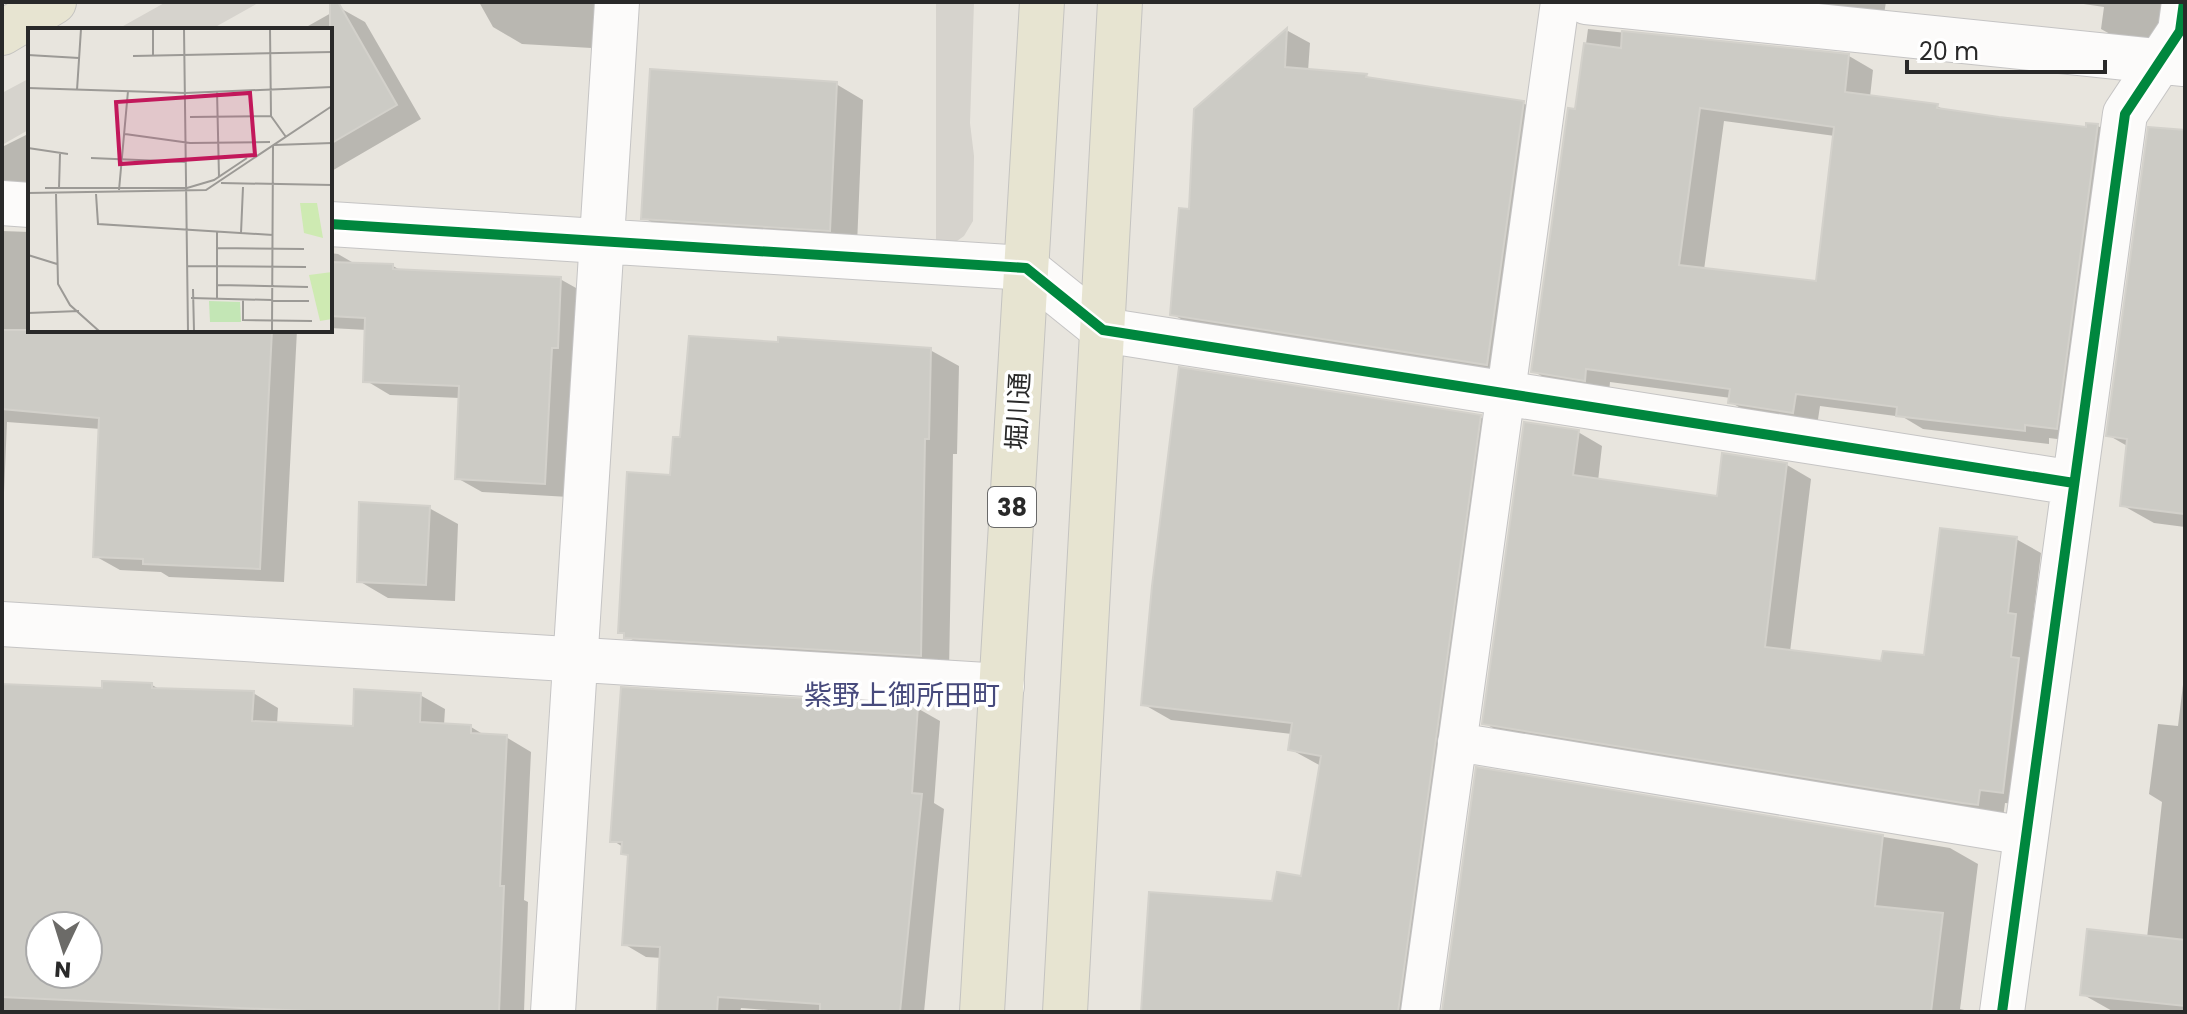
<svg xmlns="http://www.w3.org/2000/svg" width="2187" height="1014" viewBox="0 0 2187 1014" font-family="Poppins,'Noto Sans JP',sans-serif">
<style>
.plaza{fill:#d6d3cd}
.shadow{fill:#0003;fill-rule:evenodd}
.building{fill:#cccbc5;stroke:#d3d1cb;stroke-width:2;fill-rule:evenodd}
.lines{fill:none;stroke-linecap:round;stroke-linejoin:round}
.service-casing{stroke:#c5c4c4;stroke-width:40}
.minor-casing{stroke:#c5c4c4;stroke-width:46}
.primary-casing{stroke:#c4c3c0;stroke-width:46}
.service{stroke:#fcfbfa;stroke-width:38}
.minor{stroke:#fcfbfa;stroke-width:44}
.primary{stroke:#e7e4d1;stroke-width:44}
.cycleway-casing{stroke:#fff;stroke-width:15}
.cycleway{stroke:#00873e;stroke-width:10}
.labels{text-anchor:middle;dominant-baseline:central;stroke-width:7;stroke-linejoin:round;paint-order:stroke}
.shield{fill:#fff;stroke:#696969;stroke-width:2}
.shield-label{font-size:24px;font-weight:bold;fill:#292929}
.street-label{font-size:26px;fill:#292929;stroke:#fff}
.neighbourhood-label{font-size:28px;fill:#474a7c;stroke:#fff}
.inset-road{fill:none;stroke:#9c9a96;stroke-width:2}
.view{fill:#c2185b;fill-opacity:0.15;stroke:#c2185b;stroke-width:4}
.inset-edge{fill:none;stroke:#292929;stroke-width:4}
</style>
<rect width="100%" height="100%" fill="#e8e5de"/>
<!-- plaza -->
<path class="plaza" d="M166 2H260L210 30H116Z
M936 2H974L970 123 974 156 973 221 964 236 950 246 936 247Z
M30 78V129L2 145V93Z"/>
<!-- shadow -->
<path class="shadow" d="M479 2H612L609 49 522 44 493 27Z
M1712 2H1886L1883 20Z
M2070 2H2185L2183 29 2128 44 2101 29 2104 7Z
M340 8 365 22 421 119 330 172V30H301Z
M1588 29 1849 56 1873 70 1870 97 1937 106 1948 112 2088 129V125L2098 126 2122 140 2081 442 2049 438V444L1923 429 1903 417 1820 406 1817 426 1755 416 1730 402 1731 398 1610 382 1609 393 1557 385 1533 371 1577 112ZM1724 121 1835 136 1818 283 1704 270Z
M1288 31 1310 43 1308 71 1366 76 1374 81 1523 103 1546 117 1510 377 1195 327 1172 314 1190 211 1196 110Z
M836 84 863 100 857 245 670 233 643 217Z
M2185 132V527L2154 523 2122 505 2129 447 2108 435Z
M30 133V191L2 192V147Z
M2 231 30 232V330H297L284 582 169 577 161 572 120 570 95 556 101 429 7 422 2 540Z
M330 253 338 254 357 265 393 266 402 271 560 279 585 293 569 497 482 492 457 478 460 398 390 395 365 380 367 330 330 328Z
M930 350 959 366 957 454H953L949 671 654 653 620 632 682 439Z
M1480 417 1508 433 1428 1012H1143L1303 878 1321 766 1290 749 1292 734 1171 720 1143 704Z
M1578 432 1602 446 1598 481 1719 498 1787 465 1811 479 1790 652 1883 663 1926 658 2016 539 2041 553 2032 626 2040 630 2027 805 2005 803 2003 818 1509 737 1484 723Z
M429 508 458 524 455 601 388 598 359 581Z
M2185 668V1012H2114L2082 994 2147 938 2162 802 2149 794 2158 724 2178 726Z
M152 685 161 690 253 693 278 708 277 724 354 728 420 695 445 709 444 725 471 727 486 736 506 737 531 752 524 900 528 902 524 1012H2V686L103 690ZM40 926H88V974H40Z
M917 708 940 721 934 803 944 809 924 1012H794L741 1008 740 1012H659L662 958 646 957 624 944 630 857 623 853V847L612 840Z
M1478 770 1950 848 1978 864 1960 1009 1973 1012H1444Z"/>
<!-- building -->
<path class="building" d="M330 2H338L397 105 330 144Z
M1287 28 1285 67 1367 74 1366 77 1524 101 1487 365 1170 315 1179 208 1189 209 1194 109Z
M1622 31 1849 54 1845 92 1938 104 1937 108 1999 117 2086 127V123L2098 124 2057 429 2025 425V431L1896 416 1897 407 1796 394 1793 413 1728 403 1730 389 1586 369 1585 381 1531 372 1568 108 1575 109 1584 43 1621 48ZM1700 108 1834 127 1816 281 1679 265Z
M650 69 837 82 830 231 641 219Z
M2148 127 2185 130V514L2120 506 2127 439 2106 436Z
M330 262 393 264V269L561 277 558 348H552L545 484 455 479 459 386 363 382 365 318 330 316Z
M2 330H272L260 569 143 564V559L93 557 99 418 2 409Z
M689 336 778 342V337L931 348 929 439H925L921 656 624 638V633H618L627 472 670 475 673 437H680Z
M1179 367 1481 415 1398 1012H1141L1149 892 1272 901 1277 872 1301 876 1321 756 1288 750 1292 723 1141 705 1152 586Z
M1524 422 1579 430 1573 475 1717 496 1722 453 1787 463 1765 647 1881 661 1883 651 1924 655 1940 528 2017 537 2008 613 2016 614 2011 657 2019 658 2003 793 1980 790 1978 805 1962 803 1482 724Z
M359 502 430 506 426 585 357 582Z
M102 681 152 683V688L254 691 252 721 353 726 354 689 421 693 420 722 471 725V733L507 735 500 886H504L499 1012H329L2 997V684L102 688ZM40 926H88V974H40Z
M621 687 918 706 912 793 922 794 900 1012H820V1004L718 997 717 1012H657L660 947 622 945 628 855 621 854 622 842H610Z
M1476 767 1883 835 1875 906 1943 913 1931 1012H1442Z
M2087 929 2185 940V1006L2080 995Z"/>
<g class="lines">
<!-- service casing -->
<g class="service-casing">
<path id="service" d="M1457 742 2026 836
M1420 1012 1560 2"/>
</g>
<!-- minor casing -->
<g class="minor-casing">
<path id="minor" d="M1586 2 2184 64
M2 203 30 205
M330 224 1026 268 1103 330 2074 483
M2 624 1002 686
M553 1012 617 2
M2002 1012 2125 114 2180 31 2184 2"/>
</g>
<!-- primary casing -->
<g class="primary-casing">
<path id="primary" d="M2 33 54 2
M982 1012 1042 2
M1065 1012 1120 2"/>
</g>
<!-- service -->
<use href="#service" class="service"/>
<!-- minor -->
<use href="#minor" class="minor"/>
<!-- primary -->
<use href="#primary" class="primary"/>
<!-- cycleway casing -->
<g class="cycleway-casing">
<path id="cycleway" d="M330 224 1026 268 1103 330 2074 483
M2002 1012 2125 114 2180 31 2184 2"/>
</g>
<!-- cycleway -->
<use href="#cycleway" class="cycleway"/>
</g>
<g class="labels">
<!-- shield labels -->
<rect class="shield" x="988" y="487" width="48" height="40" rx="6"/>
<g class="shield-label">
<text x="1012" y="507">38</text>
</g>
<!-- street labels -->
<g class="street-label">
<text transform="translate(1018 411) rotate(-87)">堀川通</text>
</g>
<!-- neighbourhood labels -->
<g class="neighbourhood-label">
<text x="902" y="695">紫野上御所田町</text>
</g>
</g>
<!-- overview -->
<g transform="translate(28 28)">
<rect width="304" height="304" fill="#e8e5de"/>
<path d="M181 273 212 274 213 294H182Z" fill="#c3e6b5"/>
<path d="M272 175H289L295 210 276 205ZM304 244V291L292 293 281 247Z" fill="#ceeab2"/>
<path class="inset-road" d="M125 1V28M156 1 160 303M242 1 243 88 258 109M0 27 51 30M105 28 304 24M0 60 157 65 304 59M49 62 53 1M189 63 191 149M162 89 243 88M97 106 162 115 242 114M246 117 304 115M0 120 40 126M63 130 158 134M193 155 304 157M17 160H159L186 152 219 130M31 160 32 126M91 162 100 63M0 165 178 162 304 78M28 166 30 256 42 277 71 303M68 166 70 196 245 207M189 203V271M213 205 215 159M189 220 276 221M0 227 29 236M159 238 278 239M189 257 280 259M165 261 166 303M163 270 281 273M215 272V292L284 293M0 285 51 283M244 303 245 118"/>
<path class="view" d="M222 65 227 127 92 136 88 74Z"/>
<rect width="304" height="304" class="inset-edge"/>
</g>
<!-- border -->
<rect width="2187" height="1014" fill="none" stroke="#292929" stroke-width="8"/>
<!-- north arrow -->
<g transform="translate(64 950) rotate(184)"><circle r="38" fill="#ffffff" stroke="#a9a9a9" stroke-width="2"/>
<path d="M0-6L14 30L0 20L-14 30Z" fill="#6c6b68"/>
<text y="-12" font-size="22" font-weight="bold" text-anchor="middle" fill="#292929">N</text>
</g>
<!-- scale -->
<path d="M1907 60v12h198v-12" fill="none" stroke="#292929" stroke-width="4"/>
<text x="1919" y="60" font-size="24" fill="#292929" stroke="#ffffff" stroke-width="6" paint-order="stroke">20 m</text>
</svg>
